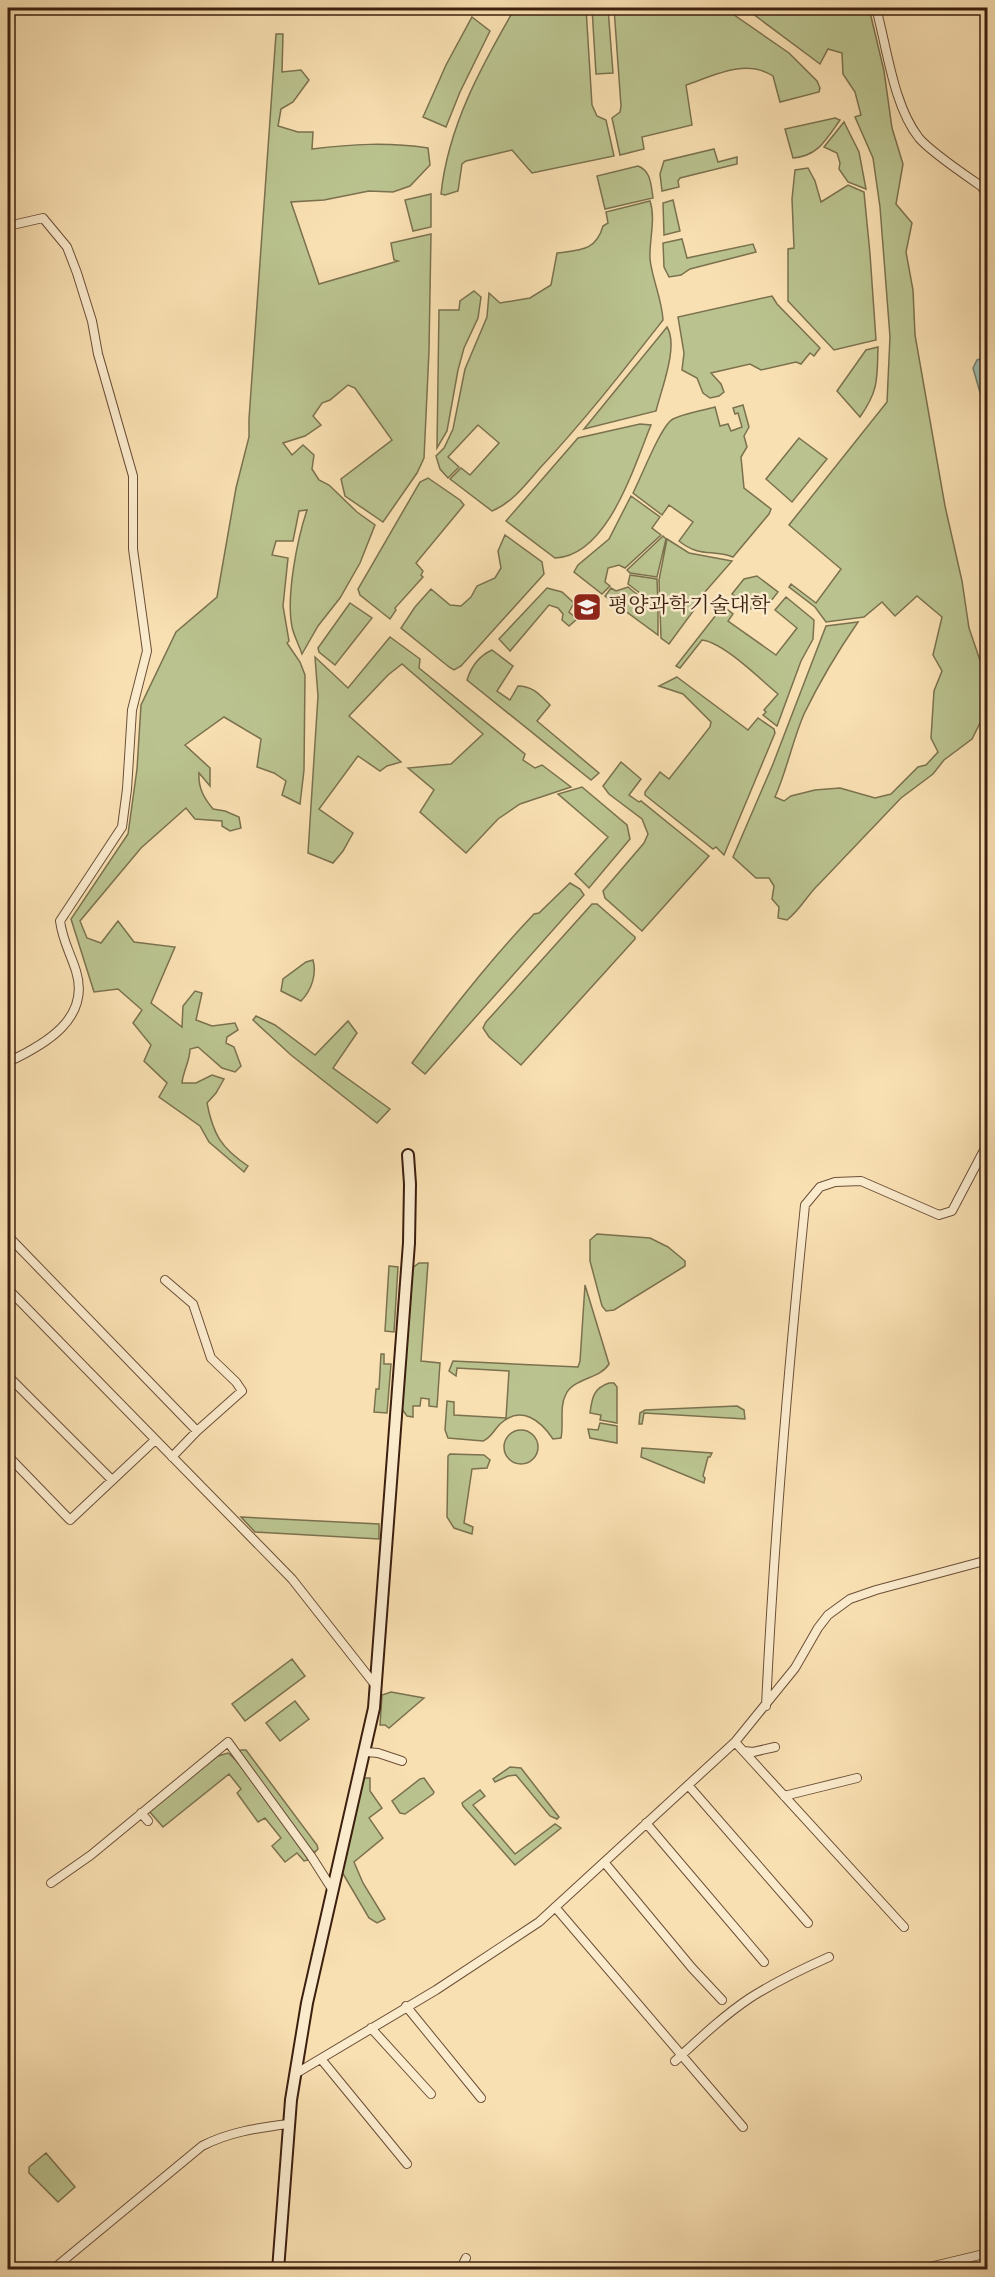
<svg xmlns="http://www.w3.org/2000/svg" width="995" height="2277" viewBox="0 0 995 2277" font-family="'Sorts Mill Goudy','Noto Serif KR',serif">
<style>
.green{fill:#bac38f;stroke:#7b714e;stroke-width:1.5}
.water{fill:#9ebdb0;stroke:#777e6f;stroke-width:1.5}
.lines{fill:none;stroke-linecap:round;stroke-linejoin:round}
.street-casing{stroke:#6b4f37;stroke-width:10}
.secondary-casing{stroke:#3c1f0e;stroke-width:14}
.street{stroke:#fbebcd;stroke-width:8}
.secondary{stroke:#fbebcd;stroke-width:10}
.labels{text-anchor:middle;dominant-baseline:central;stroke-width:5;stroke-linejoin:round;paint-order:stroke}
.poi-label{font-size:21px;fill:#3c1f0e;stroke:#fbebcd;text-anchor:start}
</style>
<rect width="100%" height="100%" fill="#f9e0b2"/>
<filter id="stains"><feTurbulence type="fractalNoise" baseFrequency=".00333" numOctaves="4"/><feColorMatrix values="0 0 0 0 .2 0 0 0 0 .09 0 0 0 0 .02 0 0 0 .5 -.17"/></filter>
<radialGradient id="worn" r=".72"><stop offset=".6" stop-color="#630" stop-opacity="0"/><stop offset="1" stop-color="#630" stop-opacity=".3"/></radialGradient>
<!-- green -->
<path class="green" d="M515 8H586L592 105 597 116 606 120 614 156 532 173 512 150 466 161 462 164 458 191 445 195 441 194C448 126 482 65 515 8Z
M592 8H608L613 73 596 74Z
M614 8H724L789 53 817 81 820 88 819 92 780 102 773 76C746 58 713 76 686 85L692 125 642 137 644 149 620 155 612 118 620 112 621 106Z
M745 8H869L884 71 892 128 903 164 896 204 912 223 906 252 913 290 915 335 945 506 962 581 969 628 984 672 982 719 972 739 944 760 933 774 901 798 820 883C806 896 802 908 787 920L778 918 779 907 772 899 774 886 769 878H756L733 857 773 764 826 626 858 622C838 651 819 683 804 714 792 742 787 770 775 797L784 801 791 796 815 790 840 788 875 798 891 794 918 767 926 765 938 752 931 738 934 691 942 671 933 655 942 617 917 596 895 616 882 602 864 617 826 622 815 607 789 587 791 584 816 603 841 569 789 525 887 402 890 337 880 207 873 158 855 117 861 115 855 92 843 74 842 53 828 49 820 64Z
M472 17 490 31 460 92 446 127 423 117 446 65Z
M276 34H283L282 72 301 70 309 80 293 102 281 109 278 126 298 132H313L312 149C352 144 388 142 428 148L430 165 410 186 393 192 369 191 324 200 291 202 319 284 398 261 394 260 391 243 431 234 429 351 424 458 417 473 383 522 345 496 341 479 392 440 355 388 348 385 330 400 322 403 313 416 321 425 305 436 283 443 292 455 303 445 314 455 312 469 319 480 329 485 357 512 375 525 360 563 340 598 318 626 302 654C299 645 294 636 292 627 286 596 297 540 307 510L299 511 293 541H276L272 555 288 558 283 606 289 641 287 643 300 662 305 675 304 770 300 804 282 795 286 781 274 773 257 767 261 739 224 717 185 745 210 768V786L199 773C198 788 204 798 213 809L225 811 239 817 241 828 230 831 222 826V821L195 819 186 808 141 848 80 921 87 938 101 943 118 921 134 942 175 947 151 1003 182 1027 183 1006 195 991 202 993 196 1020 212 1026 235 1023 238 1030 227 1037 226 1043 234 1047 241 1066 235 1072 222 1068 198 1047 190 1049C190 1061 183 1071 182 1083H196L212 1075 224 1079 216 1093 207 1103C213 1134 221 1148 248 1166L244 1172 209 1142 200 1126 159 1097 167 1083 144 1061 151 1045 133 1023 142 1010 118 989 94 992 71 919 128 834 137 769 141 705 176 632 217 597 236 488 249 437V419Z
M835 118 840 120C826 140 818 156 793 158L785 129Z
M844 122 859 152 866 189 848 182 839 169 840 163 837 153 824 147Z
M714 149 718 162 737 157V164L680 178 678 181 679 187 662 191 660 174 664 161Z
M638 166C651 171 651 185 653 198L605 209 597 176Z
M808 168 815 181 821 202 848 185 864 192 870 254 876 340 834 350 788 301V249L794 248 792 199 795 170Z
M431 194V227L413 231 405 200Z
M673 200 680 231 664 235 663 203Z
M650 201C656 219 649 240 650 259 652 279 662 299 663 320 623 371 584 421 540 468 526 484 512 503 492 511L450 479 461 468 470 475 499 443 478 425 448 457 459 467 448 478 440 469 436 456 444 448 453 429 465 369 487 317 489 293 500 303 530 298 551 285 557 253C580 250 596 251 603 226L608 223 606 212Z
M682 239 687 258 753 244 756 252 690 269 681 275 669 277 664 267 663 243Z
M474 291 481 297 478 318 464 348 458 370 447 431 437 448 439 310H459L460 301Z
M772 296 777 304 820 348 814 356 810 353 801 364 796 362 761 370 750 364 711 373 721 384 724 392 719 396 710 398 703 393 697 378 682 370 684 353 678 317Z
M667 327C679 346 661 390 656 411L584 429Z
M878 347C877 379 879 390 860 417L837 391 866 350Z
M743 405 749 427 744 436 747 447 741 457 744 488 771 509 769 514 733 557C712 549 700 558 679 541L693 522 669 505 662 515 633 493C641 478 661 425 673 419 686 413 701 411 715 407L720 426 728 424 731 431 742 427 738 413 735 414 733 408Z
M640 424 651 425C634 466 608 556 555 558L506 521 578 438Z
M799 438 827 459 792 502 766 479Z
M428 478 460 500 464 505 416 563 423 571 421 575 423 577 395 608 396 610 390 619 360 595 358 589 420 482Z
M631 496 660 517 652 528 661 535 625 568 619 565 608 568 605 582 610 586 602 594 574 572 578 565 609 539Z
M505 535 542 562 544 574 461 666 454 670 449 667 401 628 415 607 431 589 450 605 461 606 471 597 477 586 495 578 501 568 498 551Z
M663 536 666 539 657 577 630 573 627 570Z
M667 539 689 553 732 561 704 593 705 595 669 644 661 638 659 580Z
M630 575 657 579 658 607 628 584Z
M757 576 778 592 763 611 755 605 751 609 732 594 744 579Z
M628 587 658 611V635L605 596 611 588 616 591Z
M547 588 562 592 574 603 569 612 577 619 569 626 562 620 563 614 558 608 549 605 510 651 499 639Z
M786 597 814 620 813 639 801 661 777 726 763 715 766 712 764 710 778 694C761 680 723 642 702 640L680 668 676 666 723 606 733 614 728 621 776 655 797 628 775 610Z
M350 603 372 618 335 665 319 652 318 648Z
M390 637 420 659 419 668 525 754 523 760 535 768 542 765 571 787 520 804 498 819 466 853 420 812 434 790 408 768 451 764 483 734 402 664 388 675 349 716 401 762 387 766 380 771 358 756 319 809 353 833 343 851 333 863 308 853 318 696 315 657 348 688Z
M492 650 513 666 497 691 510 700 518 686C533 686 540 695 550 705L537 721 599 773 591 780 467 680C471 667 479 656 492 650Z
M677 677 748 730 758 718 774 729 775 733 724 855 716 847 713 849 645 795V792L660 772 669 779 710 727 711 722 683 694 659 686Z
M621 762 641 779 629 795 639 802 641 801 709 856 642 931 605 898 603 891 644 843 648 834 642 819 609 794 603 786Z
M582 787 627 825 630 839 589 888 575 874 608 837 558 794Z
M570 883 580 889 584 895 425 1074 412 1063C450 1011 490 960 534 914L539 913Z
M592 904H597L635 937V939L521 1065 489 1037 483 1028 486 1022Z
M313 960C317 975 311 991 301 1001L281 991 283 979 306 962Z
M256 1016 275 1025 315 1055 348 1021 357 1033 333 1068 390 1109 377 1123 291 1055 253 1020Z
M597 1234 650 1238 668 1247 685 1261V1266L614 1310 606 1311 602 1306 590 1261V1240Z
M419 1263H428L421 1361 440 1363 437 1407 429 1406V1399L421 1398 420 1406H413V1417L407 1416 402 1409 411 1269Z
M389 1266 398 1267 394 1332 385 1331Z
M585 1285 609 1364C600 1379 574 1378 566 1394 559 1407 564 1424 561 1438L553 1439C541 1421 521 1404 500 1424 494 1430 491 1438 483 1441L448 1438 445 1430 447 1401 454 1402V1415L506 1418 509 1371 457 1368 456 1376 449 1371 453 1361 578 1367 580 1361Z
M381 1354H384V1364H391L387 1413 374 1412 376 1389H379Z
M609 1383H614L617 1387V1423L600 1420 601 1415 590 1413C592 1397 594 1388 609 1383Z
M737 1406 744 1410 745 1419 644 1413 642 1424H639L640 1413 645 1410Z
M600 1423 617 1426V1443L590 1438 588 1429 598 1430Z
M504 1447a17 17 0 1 1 34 0a17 17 0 1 1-34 0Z
M642 1448 712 1453 710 1457H708L703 1476 705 1478 704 1483 641 1457Z
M450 1454 484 1455 490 1460 487 1468 472 1469 464 1523 473 1527 472 1534 454 1528 447 1517 448 1456Z
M241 1517 379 1524V1539L255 1532Z
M292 1659 305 1676 245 1721 232 1704Z
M391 1692 424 1698 389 1728 385 1725H380L382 1695Z
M295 1701 309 1719 280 1741 266 1723Z
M241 1750H246L317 1845 318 1849 315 1852 310 1850 239 1751Z
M228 1753C238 1759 305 1848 308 1860L304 1861 297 1853 285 1862 272 1846 281 1838 265 1818 258 1822 237 1793 241 1789 229 1774 163 1827 149 1811 218 1756Z
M510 1767 521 1768 559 1817 557 1819 550 1816 516 1775 508 1776 495 1782 493 1779Z
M362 1778H370V1791L382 1808 369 1818 383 1838 354 1862 363 1883 385 1919 377 1923 369 1918 342 1872Z
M424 1778 434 1792 433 1794 405 1814 400 1813 392 1801 420 1779Z
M480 1790 485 1796 473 1805 515 1854 555 1824 561 1828 515 1865 463 1806 462 1803Z
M46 2153 75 2187 58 2202 29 2173V2167Z"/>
<!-- water -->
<path class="water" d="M987 357H988L987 417 973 368 977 360Z"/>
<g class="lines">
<!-- street casing -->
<g class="street-casing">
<path id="street" d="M876 8C887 47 893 105 919 138 931 152 965 175 981 186L988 196
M8 226 43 218 67 247 77 273 92 321 98 354 133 476V549L147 651 132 710 127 789 122 827 60 921C63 942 70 952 76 971 91 1019 44 1045 8 1062
M8 1236 197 1431
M165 1280 193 1304 211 1358 236 1382 242 1391 197 1431 172 1457
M8 1289 292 1579 376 1686
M8 1376 112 1480
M8 1456 70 1520 154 1441
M988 1514V1528
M766 1706C774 1539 788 1372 805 1205L820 1187 835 1182 861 1181 939 1215 952 1211 983 1152 988 1148
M735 1742 904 1927
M744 1751 753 1752 775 1747
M366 1752 378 1753 402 1761
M688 1785 808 1923
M784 1796 857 1778
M141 1813 148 1821
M646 1823 764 1962
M604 1862 692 1968 722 2000
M51 1883 91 1855 228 1742 311 1856 332 1889
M555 1907 743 2127
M406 2006 481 2098
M371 2028 431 2094
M321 2059 407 2164
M675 2061C699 2039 723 2016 750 1998 775 1982 802 1969 829 1957
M295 2074 436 1990 539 1922 735 1742 795 1668 818 1628 828 1615 850 1599 876 1590 988 1560
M52 2270 202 2146C229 2132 257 2128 288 2124
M460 2270 466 2258
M917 2270 988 2253"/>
</g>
<!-- secondary casing -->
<g class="secondary-casing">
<path id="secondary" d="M278 2270 291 2100 307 2003 374 1708 409 1243 410 1184 408 1155"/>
</g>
<!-- street -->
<use href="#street" class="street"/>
<!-- secondary -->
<use href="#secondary" class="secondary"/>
</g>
<!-- icons -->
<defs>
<g id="university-square" transform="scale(1.5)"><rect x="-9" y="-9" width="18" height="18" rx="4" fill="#8f2418" stroke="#fbebcd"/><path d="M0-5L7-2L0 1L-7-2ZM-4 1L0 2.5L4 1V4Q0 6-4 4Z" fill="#fff"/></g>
</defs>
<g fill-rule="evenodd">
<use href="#university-square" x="587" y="607"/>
</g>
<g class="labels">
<!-- poi labels -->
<g class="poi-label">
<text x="608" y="607">평양과학기술대학</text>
</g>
</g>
<!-- margin -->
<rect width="995" height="2277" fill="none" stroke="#f9e0b2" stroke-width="30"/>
<rect x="9" y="9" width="977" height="2259" fill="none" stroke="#3c1f0e" stroke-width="3"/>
<rect x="15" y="15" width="965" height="2247" fill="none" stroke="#3c1f0e" stroke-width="1.5"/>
<rect width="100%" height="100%" filter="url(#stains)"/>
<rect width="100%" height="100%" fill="url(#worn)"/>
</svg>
